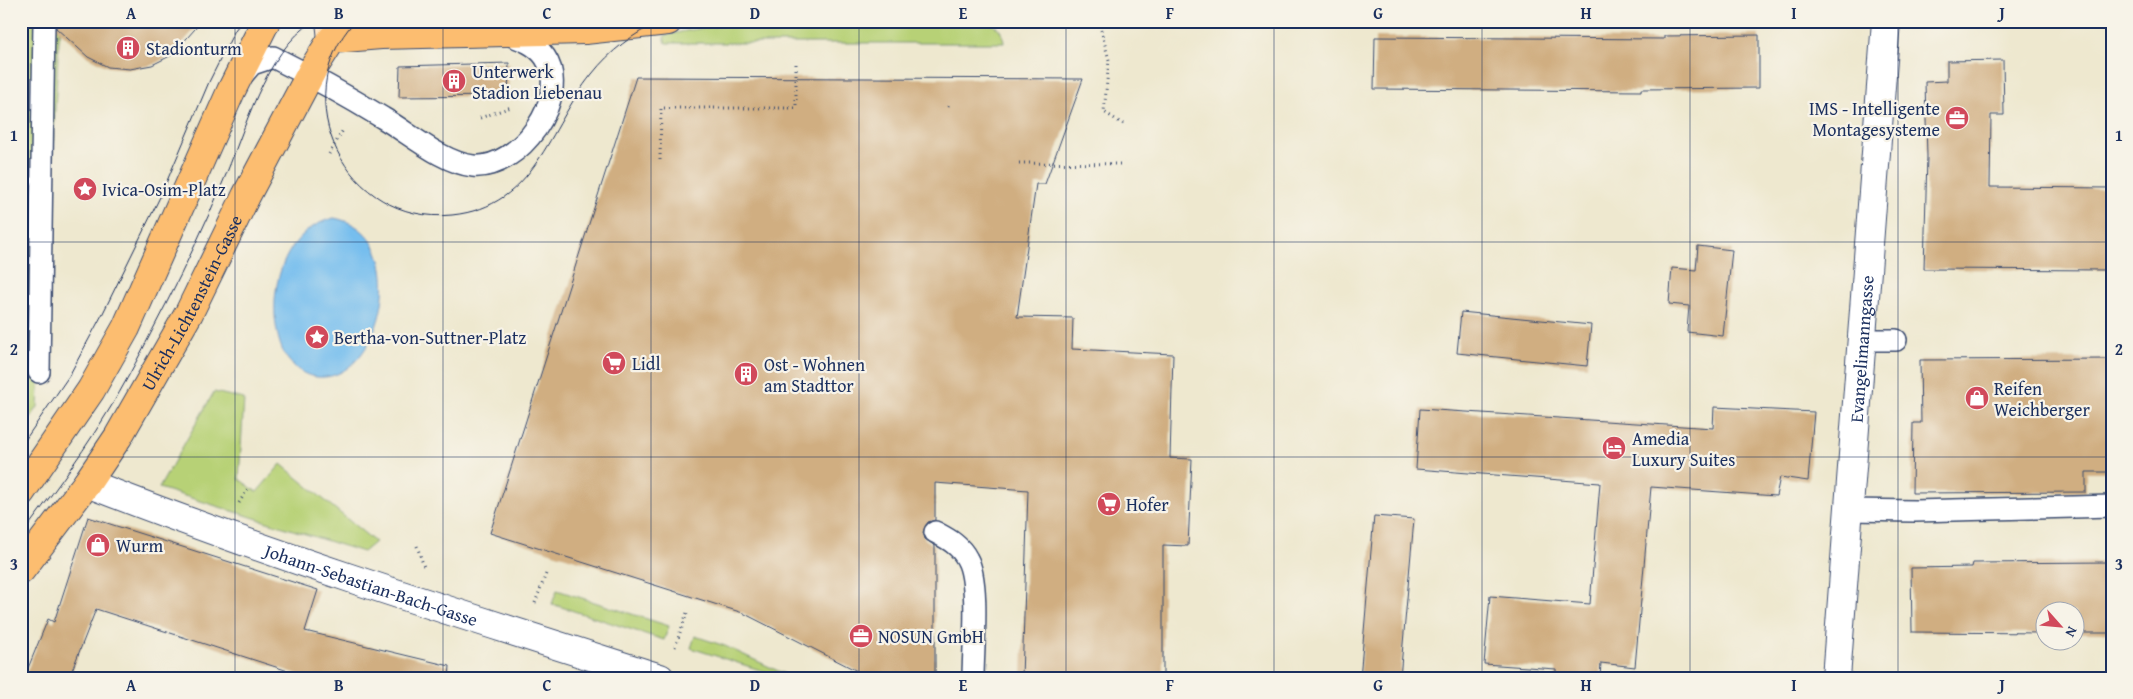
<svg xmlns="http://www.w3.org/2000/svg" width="2133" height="699" viewBox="0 0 2133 699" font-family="'Gentium Book Plus',serif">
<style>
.green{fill:#b7d176;stroke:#69806a}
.water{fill:#76beee;stroke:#4876a6}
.building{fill:#d0ae81}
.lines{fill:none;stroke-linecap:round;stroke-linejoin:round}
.lane-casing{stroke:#3b4b6f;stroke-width:24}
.street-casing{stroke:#3b4b6f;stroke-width:30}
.secondary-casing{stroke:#3b4b6f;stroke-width:30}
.primary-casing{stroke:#3b4b6f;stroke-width:30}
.path{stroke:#3b4b6f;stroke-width:3;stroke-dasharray:1 4;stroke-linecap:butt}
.lane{stroke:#fff;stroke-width:21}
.street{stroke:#fff;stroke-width:28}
.secondary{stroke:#fee5c5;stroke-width:28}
.primary{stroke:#fcbd6f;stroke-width:28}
.tram{stroke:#1b2f5e;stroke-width:1}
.grid{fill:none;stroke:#1b2f5e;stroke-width:1;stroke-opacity:0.55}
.labels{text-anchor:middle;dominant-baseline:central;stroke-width:4.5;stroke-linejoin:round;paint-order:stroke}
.poi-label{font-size:18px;fill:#1b2f5e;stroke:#f7f3e8;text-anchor:start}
.street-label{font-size:18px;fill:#1b2f5e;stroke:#f7f3e8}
.neatline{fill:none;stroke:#1b2f5e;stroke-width:2}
.grid-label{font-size:16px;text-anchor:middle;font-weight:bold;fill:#1b2f5e}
</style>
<rect width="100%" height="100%" fill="#f7f3e8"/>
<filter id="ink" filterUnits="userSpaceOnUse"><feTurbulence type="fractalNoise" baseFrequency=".02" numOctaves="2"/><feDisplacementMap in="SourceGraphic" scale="10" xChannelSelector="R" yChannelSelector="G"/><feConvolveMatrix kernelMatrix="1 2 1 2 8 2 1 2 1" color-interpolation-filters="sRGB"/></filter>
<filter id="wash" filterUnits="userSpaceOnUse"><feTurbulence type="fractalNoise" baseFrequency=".0096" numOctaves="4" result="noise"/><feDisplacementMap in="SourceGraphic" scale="20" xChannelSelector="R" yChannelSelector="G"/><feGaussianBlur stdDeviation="1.12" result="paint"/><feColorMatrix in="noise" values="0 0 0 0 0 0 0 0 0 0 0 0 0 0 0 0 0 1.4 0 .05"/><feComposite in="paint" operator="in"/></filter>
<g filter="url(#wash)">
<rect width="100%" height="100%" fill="#eee8cf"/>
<!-- green -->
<path class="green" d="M21 21H60L38 407 21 432Z
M981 22C995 23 1003 29 1004 43H666L664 36C716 22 770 23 824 22 876 22 929 22 981 22Z
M214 392 244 399 239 479 257 492 281 464 375 542 363 552 159 488Z
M557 590 669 626 664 640 552 604Z
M695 636 725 646 791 677 785 678 691 648Z"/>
<!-- water -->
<path class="water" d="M334 218C423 234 378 398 308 375 297 371 286 360 282 349 264 302 279 231 334 218Z"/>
<g id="blocks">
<!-- building -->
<path class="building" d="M56 21H202L172 55 152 65 130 69 108 67 88 57 56 28Z
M1759 35V88L1641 89V91L1374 89 1375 37 1664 39V36Z
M2003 60 2004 115H1991L1990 187 2112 188V270L1924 269 1927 156 1925 82 1947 81V61Z
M509 63 508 96 399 97 400 66Z
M636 77 1083 79 1045 184H1036L1017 317 1073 318 1072 349 1173 354 1170 458 1192 459 1188 546 1163 545V678H1022L1028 490 935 483V520L928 522 923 532 925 539 935 546V678H871L743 613 490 533Z
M1698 246 1732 250 1723 336 1687 332 1689 306 1669 304 1672 268 1696 270Z
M1461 312 1591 325 1587 366 1457 353Z
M2112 359V472H2086V492L1912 493 1913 423H1921L1920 360Z
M1714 407 1814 412 1808 481 1780 477 1776 496 1651 487 1635 667 1601 663 1600 678H1556V669L1484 664 1490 596 1590 604 1600 483 1416 469 1420 409 1713 428Z
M1374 516 1414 519 1400 678H1360Z
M88 517 318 590 305 631 450 666 449 678H310L96 609 69 678H24L48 619 54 622Z
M2112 562V633H2076V612H2046V633L1912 632 1911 568 1972 567 1973 563Z"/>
</g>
</g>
<g filter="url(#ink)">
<use href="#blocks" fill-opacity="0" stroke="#3b4b6f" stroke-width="1"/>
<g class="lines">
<!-- lane casing -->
<g class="lane-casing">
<path id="lane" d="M240 78 252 64 273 57C311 76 347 96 383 118 409 133 443 163 473 166 519 170 572 97 545 57 536 44 521 39 507 34
M1861 340H1896
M39 372 44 21
M1849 510 1915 511 2112 506
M935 532C948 539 960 545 967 559 980 582 973 649 973 678"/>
</g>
<!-- street casing -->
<g class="street-casing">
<g id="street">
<path id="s1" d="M87 483C275 557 468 617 660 678"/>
<path id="s2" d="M1836 678 1886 21"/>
</g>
</g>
<!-- secondary casing -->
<g class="secondary-casing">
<path id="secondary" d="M330 21 332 39"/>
</g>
<!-- primary casing -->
<g class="primary-casing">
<g id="primary">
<path d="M21 492 91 390 126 328 231 91 266 21"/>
<path id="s3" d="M21 570 87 483 118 437 189 313 246 196 313 69 332 39 381 35 585 30 668 21"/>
</g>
</g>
<!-- path -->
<path class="path" d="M1101 30 1109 60 1104 112 1123 124
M948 107 949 104
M480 118 511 107
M329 154 343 130
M660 160 661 108H796V61
M1019 163 1123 164
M239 503 249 487
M417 546 424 567
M535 603 547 571
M675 647 688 610"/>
<!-- lane -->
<use href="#lane" class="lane"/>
<!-- street -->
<use href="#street" class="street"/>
<!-- secondary -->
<use href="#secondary" class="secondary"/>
<!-- primary -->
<use href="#primary" class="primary"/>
<!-- tram -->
<path class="tram" d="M355 21C284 98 346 226 452 215 537 206 547 129 592 74 610 51 633 34 660 21
M21 446 69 376 103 313 161 195 209 82 235 30 242 21
M21 536C49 498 77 461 102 421 126 384 145 344 166 304 186 265 205 225 222 184 245 132 263 53 314 21"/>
</g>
</g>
<!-- grid -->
<path class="grid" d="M235 21V678M443 21V678M651 21V678M859 21V678M1066 21V678M1274 21V678M1482 21V678M1690 21V678M1898 21V678M21 242H2112M21 457H2112"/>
<!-- icons -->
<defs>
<g id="building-disc" transform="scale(1.25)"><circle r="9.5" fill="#d1495b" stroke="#f7f3e8"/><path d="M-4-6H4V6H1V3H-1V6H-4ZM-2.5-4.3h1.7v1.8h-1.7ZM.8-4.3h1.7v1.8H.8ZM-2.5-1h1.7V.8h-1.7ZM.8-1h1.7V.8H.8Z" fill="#fff"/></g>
<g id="office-disc" transform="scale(1.25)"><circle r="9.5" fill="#d1495b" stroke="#f7f3e8"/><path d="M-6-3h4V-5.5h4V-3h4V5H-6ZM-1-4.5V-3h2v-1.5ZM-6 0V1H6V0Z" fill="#fff"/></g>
<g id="sight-disc" transform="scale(1.25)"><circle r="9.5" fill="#d1495b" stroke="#f7f3e8"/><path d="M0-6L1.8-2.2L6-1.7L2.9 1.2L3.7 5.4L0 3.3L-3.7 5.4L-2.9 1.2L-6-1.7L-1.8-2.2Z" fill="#fff"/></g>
<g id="supermarket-disc" transform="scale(1.25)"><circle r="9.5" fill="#d1495b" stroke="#f7f3e8"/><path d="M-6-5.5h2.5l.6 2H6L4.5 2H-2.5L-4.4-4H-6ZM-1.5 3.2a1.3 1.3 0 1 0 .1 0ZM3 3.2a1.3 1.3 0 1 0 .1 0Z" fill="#fff"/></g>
<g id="shop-disc" transform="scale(1.25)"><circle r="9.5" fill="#d1495b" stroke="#f7f3e8"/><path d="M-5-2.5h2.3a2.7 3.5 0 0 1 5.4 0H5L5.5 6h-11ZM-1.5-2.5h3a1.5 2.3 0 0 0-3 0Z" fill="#fff"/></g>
<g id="hotel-disc" transform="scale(1.25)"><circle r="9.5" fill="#d1495b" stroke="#f7f3e8"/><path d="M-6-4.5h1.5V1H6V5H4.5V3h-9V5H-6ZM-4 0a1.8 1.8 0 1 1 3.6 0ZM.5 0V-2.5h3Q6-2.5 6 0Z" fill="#fff"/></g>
</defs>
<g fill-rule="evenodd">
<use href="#building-disc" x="128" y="48"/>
<use href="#building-disc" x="454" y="81"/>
<use href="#office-disc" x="1957" y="118"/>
<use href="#sight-disc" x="85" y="189"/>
<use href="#sight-disc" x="317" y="337"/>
<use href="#supermarket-disc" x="614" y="363"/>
<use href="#building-disc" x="746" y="374"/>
<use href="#shop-disc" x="1977" y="398"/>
<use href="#hotel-disc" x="1614" y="448"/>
<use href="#supermarket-disc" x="1109" y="504"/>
<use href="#shop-disc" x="98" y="545"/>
<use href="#office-disc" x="861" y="636"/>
</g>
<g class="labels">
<!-- poi labels -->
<g class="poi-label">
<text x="146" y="48">Stadionturm</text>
<text x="472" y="71">Unterwerk<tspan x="472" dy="21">Stadion Liebenau</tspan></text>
<text x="1940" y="108" text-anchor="end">IMS - Intelligente<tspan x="1940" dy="21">Montagesysteme</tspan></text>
<text x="102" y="189">Ivica-Osim-Platz</text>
<text x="334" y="337">Bertha-von-Suttner-Platz</text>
<text x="632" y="363">Lidl</text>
<text x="764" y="364">Ost - Wohnen<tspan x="764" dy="21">am Stadttor</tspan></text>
<text x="1994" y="388">Reifen<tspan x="1994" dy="21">Weichberger</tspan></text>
<text x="1632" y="438">Amedia<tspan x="1632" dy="21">Luxury Suites</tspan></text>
<text x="1126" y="504">Hofer</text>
<text x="116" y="545">Wurm</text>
<text x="878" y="636">NOSUN GmbH</text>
</g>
<!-- street labels -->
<g class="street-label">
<text stroke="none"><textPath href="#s3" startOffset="318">Ulrich-Lichtenstein-Gasse</textPath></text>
<text stroke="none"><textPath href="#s2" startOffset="330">Evangelimanngasse</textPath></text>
<text stroke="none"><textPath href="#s1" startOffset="302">Johann-Sebastian-Bach-Gasse</textPath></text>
</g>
</g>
<!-- margin -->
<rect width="2133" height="699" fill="none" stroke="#f7f3e8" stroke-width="55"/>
<!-- north arrow -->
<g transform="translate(2060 626) rotate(117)"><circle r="24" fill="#f7f3e8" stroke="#9fa5b1"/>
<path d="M0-4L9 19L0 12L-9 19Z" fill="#d1495b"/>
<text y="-8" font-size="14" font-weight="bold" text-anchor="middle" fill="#1b2f5e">N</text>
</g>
<rect x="28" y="28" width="2078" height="644" class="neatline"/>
<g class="grid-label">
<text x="131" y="19">A</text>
<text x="339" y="19">B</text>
<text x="547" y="19">C</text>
<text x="755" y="19">D</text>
<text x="963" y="19">E</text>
<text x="1170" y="19">F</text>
<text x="1378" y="19">G</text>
<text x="1586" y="19">H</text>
<text x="1794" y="19">I</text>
<text x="2002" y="19">J</text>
<text x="14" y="141">1</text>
<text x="2119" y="141">1</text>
<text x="14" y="355">2</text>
<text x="2119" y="355">2</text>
<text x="14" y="570">3</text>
<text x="2119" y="570">3</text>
<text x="131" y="691">A</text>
<text x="339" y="691">B</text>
<text x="547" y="691">C</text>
<text x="755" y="691">D</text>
<text x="963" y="691">E</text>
<text x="1170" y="691">F</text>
<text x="1378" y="691">G</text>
<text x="1586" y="691">H</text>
<text x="1794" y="691">I</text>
<text x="2002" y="691">J</text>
</g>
</svg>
